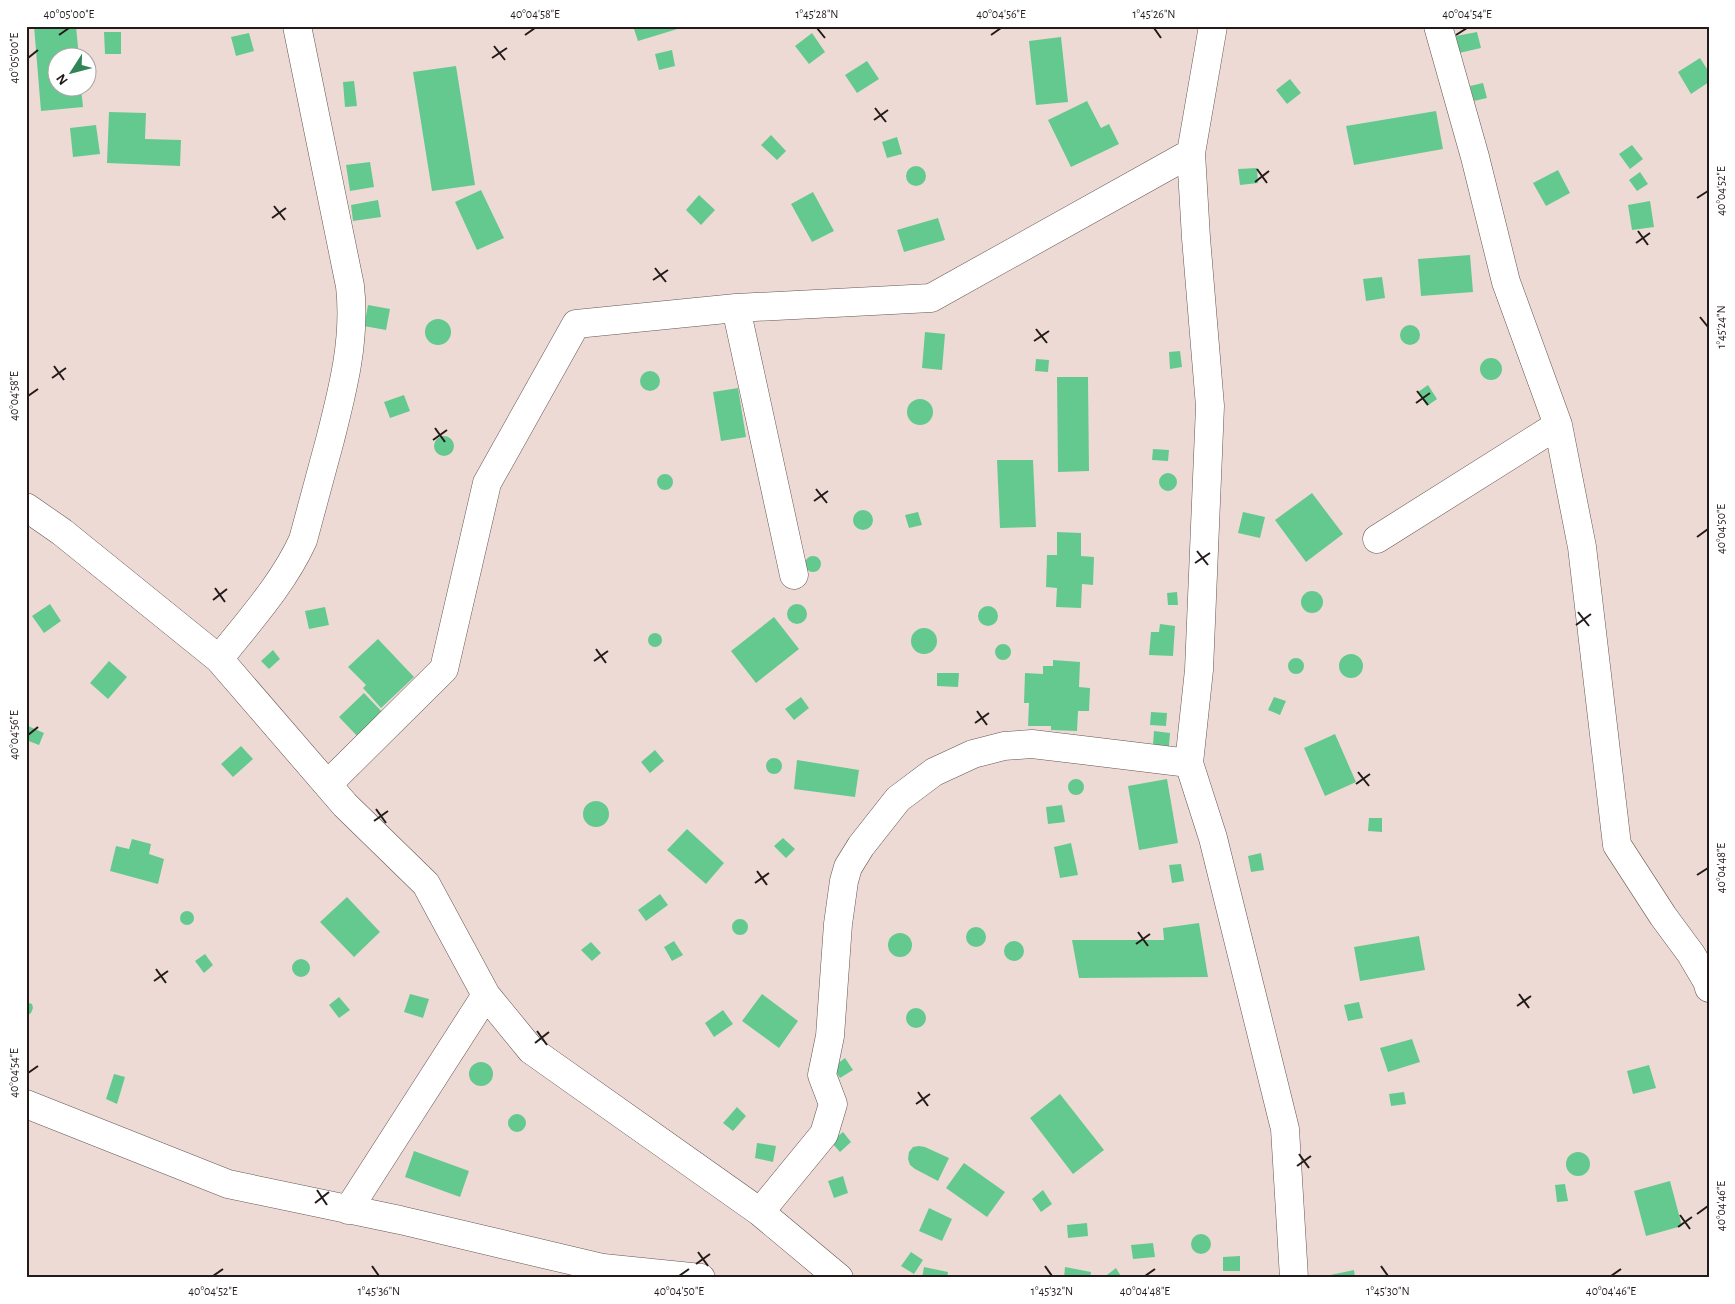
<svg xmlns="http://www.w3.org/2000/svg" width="1735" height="1304" viewBox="0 0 1735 1304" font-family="'Alegreya Sans',sans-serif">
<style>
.building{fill:#64c98e}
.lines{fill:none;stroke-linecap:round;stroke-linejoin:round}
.street-casing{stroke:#655551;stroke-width:29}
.street{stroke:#fff;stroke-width:28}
.ticks{fill:none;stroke:#221b19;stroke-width:2}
.neatline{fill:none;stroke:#221b19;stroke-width:2}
.ticks-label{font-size:12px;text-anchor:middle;fill:#221b19}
</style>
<rect width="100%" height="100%" fill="#eedad5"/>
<!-- building -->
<path class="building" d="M34 26H76L79 58H58V88H81L83 107 41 111Z
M633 26H684V27L638 41Z
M104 32H121V54H105Z
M1477 32 1481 48 1459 53 1456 36Z
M249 33 254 51 236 56 231 37Z
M812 33 825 52 809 64 795 46Z
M1061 37 1068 102 1036 105 1029 41Z
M672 50 675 66 659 70 655 54Z
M1700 58 1709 72V82L1691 94 1678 72Z
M867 61 879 79 857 93 845 75Z
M456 66 475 185 432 191 413 72Z
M1290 79 1301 93 1287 104 1276 90Z
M354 81 357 106 345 107 343 82Z
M1483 83 1487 98 1474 101 1470 86Z
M1087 101 1101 128 1109 124 1119 144 1071 167 1048 120Z
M1436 111 1443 149 1354 165 1346 126Z
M109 112 146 113 145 139 181 140 180 166 107 163Z
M96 125 100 154 73 157 70 128Z
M771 135 786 151 777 160 761 145Z
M897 137 902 154 887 158 882 142Z
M1632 145 1643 159 1630 169 1619 154Z
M370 162 374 187 350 191 346 165Z
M906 176a10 10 0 1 1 20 0a10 10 0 1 1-20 0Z
M1257 168 1258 183 1240 185 1238 169Z
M1558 170 1570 193 1546 206 1533 183Z
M1640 172 1648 184 1637 191 1629 180Z
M481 190 504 238 477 250 455 202Z
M813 192 834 231 812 242 791 204Z
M699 195 715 210 701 225 686 210Z
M378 200 381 217 353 221 351 205Z
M1650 201 1654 227 1632 230 1628 205Z
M938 218 945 240 904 252 897 230Z
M1470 255 1473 292 1421 296 1418 259Z
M1382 277 1385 298 1366 301 1363 279Z
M368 305 390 309 386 330 364 326Z
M425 332a13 13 0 1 1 26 0a13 13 0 1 1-26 0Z
M1400 335a10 10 0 1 1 20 0a10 10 0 1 1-20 0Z
M925 332 945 334 942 370 922 368Z
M1180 351 1182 367 1170 369 1169 352Z
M1480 369a11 11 0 1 1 22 0a11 11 0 1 1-22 0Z
M1036 359 1049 360 1048 372 1035 371Z
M640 381a10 10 0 1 1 20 0a10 10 0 1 1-20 0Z
M1057 377H1088L1089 471 1058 472Z
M1428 385 1437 399 1427 406 1418 392Z
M738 388 746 437 721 441 713 392Z
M404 395 410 411 390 418 384 402Z
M907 412a13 13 0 1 1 26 0a13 13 0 1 1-26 0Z
M434 446a10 10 0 1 1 20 0a10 10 0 1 1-20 0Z
M1153 449 1169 450 1168 461 1152 460Z
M997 460H1033L1036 527 1000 528Z
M1159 482a9 9 0 1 1 18 0a9 9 0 1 1-18 0Z
M657 482a8 8 0 1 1 16 0a8 8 0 1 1-16 0Z
M1312 493 1343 534 1306 562 1275 520Z
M853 520a10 10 0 1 1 20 0a10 10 0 1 1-20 0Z
M918 512 922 525 909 528 905 515Z
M1243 512 1265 517 1260 538 1238 533Z
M1057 532 1081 533V556L1094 557 1093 585 1082 584 1081 608 1056 607 1057 588 1046 587 1047 555H1057Z
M805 564a8 8 0 1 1 16 0a8 8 0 1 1-16 0Z
M1301 602a11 11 0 1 1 22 0a11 11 0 1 1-22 0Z
M1177 592 1178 605H1168L1167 593Z
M50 604 61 621 44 633 32 616Z
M787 614a10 10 0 1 1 20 0a10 10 0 1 1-20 0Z
M978 616a10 10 0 1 1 20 0a10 10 0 1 1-20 0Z
M325 607 329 625 309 629 305 611Z
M774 617 799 649 756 683 731 651Z
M1160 624 1175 626 1173 656 1149 655 1151 632H1159Z
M911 641a13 13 0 1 1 26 0a13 13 0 1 1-26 0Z
M648 640a7 7 0 1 1 14 0a7 7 0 1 1-14 0Z
M378 639 414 677 381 708 363 688 366 685 348 667Z
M995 652a8 8 0 1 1 16 0a8 8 0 1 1-16 0Z
M273 650 280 659 269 669 261 661Z
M1339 666a12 12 0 1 1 24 0a12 12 0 1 1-24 0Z
M1288 666a8 8 0 1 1 16 0a8 8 0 1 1-16 0Z
M1053 660 1080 662 1079 687 1090 688 1089 711H1078L1077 731 1051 730V726H1028L1029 703H1024L1025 673 1043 674V666H1053Z
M109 661 127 677 108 699 90 683Z
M937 673H959L958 687 937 686Z
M364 693 385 715 360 739 339 717Z
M801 697 809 708 794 720 785 709Z
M1274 697 1286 701 1280 715 1268 710Z
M1151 712 1167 713 1166 726 1150 725Z
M28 726 44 733 39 745 26 740V732Z
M1154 731 1170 733 1169 746 1153 745Z
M1335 734 1356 782 1325 796 1304 748Z
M241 746 253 759 233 777 221 764Z
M655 750 664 761 650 773 641 762Z
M766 766a8 8 0 1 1 16 0a8 8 0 1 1-16 0Z
M797 760 859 770 855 797 794 789Z
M1167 779 1178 843 1139 850 1128 786Z
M1068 787a8 8 0 1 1 16 0a8 8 0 1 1-16 0Z
M583 814a13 13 0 1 1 26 0a13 13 0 1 1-26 0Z
M1062 805 1065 822 1048 824 1046 807Z
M1369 818H1382V832L1368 831Z
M687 829 724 863 706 884 667 850Z
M783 838 795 849 786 858 774 846Z
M132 839 151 844 149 854 164 859 158 884 110 871 116 846 129 849Z
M1071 843 1078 875 1060 878 1054 847Z
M1261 853 1264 870 1251 872 1248 856Z
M1181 864 1184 881 1172 883 1169 865Z
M660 894 668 905 646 921 638 910Z
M347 897 380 932 354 957 320 922Z
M180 918a7 7 0 1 1 14 0a7 7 0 1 1-14 0Z
M732 927a8 8 0 1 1 16 0a8 8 0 1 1-16 0Z
M1199 923 1208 977 1079 978 1072 940H1164L1163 928Z
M966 937a10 10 0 1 1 20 0a10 10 0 1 1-20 0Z
M888 945a12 12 0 1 1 24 0a12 12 0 1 1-24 0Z
M1419 936 1425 970 1360 981 1354 947Z
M674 941 683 955 672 961 664 947Z
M1004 951a10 10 0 1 1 20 0a10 10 0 1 1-20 0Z
M591 942 601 953 592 961 581 950Z
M205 954 213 965 204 973 195 961Z
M292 968a9 9 0 1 1 18 0a9 9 0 1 1-18 0Z
M410 994 429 999 423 1018 404 1012Z
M762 994 798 1021 779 1048 742 1021Z
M339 997 350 1010 339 1018 329 1005Z
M26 1002 32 1004 33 1008 31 1013 28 1015H26Z
M1359 1002 1363 1018 1348 1021 1344 1005Z
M906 1018a10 10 0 1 1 20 0a10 10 0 1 1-20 0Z
M723 1010 733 1024 714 1037 705 1023Z
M1412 1039 1420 1062 1388 1072 1380 1048Z
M845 1058 853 1070 840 1078 833 1067Z
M469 1074a12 12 0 1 1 24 0a12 12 0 1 1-24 0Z
M1649 1065 1656 1088 1633 1094 1627 1071Z
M114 1074 125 1077 117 1104 106 1099Z
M1404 1092 1406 1104 1391 1106 1389 1094Z
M1060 1094 1104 1150 1073 1174 1030 1118Z
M737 1107 746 1116 733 1131 723 1123Z
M508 1123a9 9 0 1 1 18 0a9 9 0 1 1-18 0Z
M843 1132 851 1142 840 1152 831 1142Z
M757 1143 776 1146 773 1162 755 1158Z
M919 1146 925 1147 949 1158 938 1181 915 1169 910 1165 908 1159 909 1152 913 1147Z
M414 1151 469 1171 460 1197 405 1177Z
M1566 1164a12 12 0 1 1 24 0a12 12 0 1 1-24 0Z
M964 1163 1005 1192 987 1217 946 1188Z
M843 1176 848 1193 834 1198 828 1181Z
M1670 1181 1682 1226 1646 1236 1634 1191Z
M1565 1184 1568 1201 1557 1202 1555 1185Z
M1043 1190 1052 1204 1041 1212 1032 1199Z
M929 1208 952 1219 942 1241 919 1231Z
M1087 1223 1088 1236 1068 1238 1067 1225Z
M1191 1244a10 10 0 1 1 20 0a10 10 0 1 1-20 0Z
M1153 1243 1155 1257 1133 1259 1131 1245Z
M911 1252 923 1260 914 1274 901 1266Z
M1240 1256V1271H1223V1257Z
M924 1267 948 1272 947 1278H922Z
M1065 1267 1091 1272 1090 1278H1064Z
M1116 1268 1122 1278H1103Z
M1354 1270 1355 1278H1321V1277Z"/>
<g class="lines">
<!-- street casing -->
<g class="street-casing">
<path id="street" d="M1213 26 1191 153 1196 238 1210 406 1199 670 1189 763 1213 838 1285 1129 1294 1278
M1438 26 1475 157 1506 282 1558 425 1582 547 1617 845 1663 916 1691 954 1707 981 1709 988
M736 308 794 575
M26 507 62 532 219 659 345 805 426 884 486 995 531 1050 760 1212 839 1278
M1377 539 1558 425
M219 659C249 621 283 584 303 540 312 506 321 473 330 440 343 389 356 339 350 286L297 26
M328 784 444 669 487 483 576 324 736 308 931 298 1191 153
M26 1104 228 1184 400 1220 603 1268 701 1278
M348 1210 486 995
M760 1212 824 1134 833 1104 822 1075 830 1036 838 924 844 881 848 867 861 846 898 799 934 772 973 754 1004 746 1032 744 1189 763"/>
</g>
<!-- street -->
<use href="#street" class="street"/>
</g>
<!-- ticks -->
<path class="ticks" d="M817 28 825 38M1154 28 1161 38M59 35 69 28M525 35 535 28M991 35 1001 28M1456 35 1467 28M494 46 505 60M28 58 38 50M492 58 507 48M875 108 886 122M874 120 888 110M1257 169 1267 183M1255 182 1269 171M1697 198 1708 191M274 206 285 220M272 218 286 208M1638 231 1648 245M1636 243 1650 233M655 268 666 282M653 280 668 270M1700 317 1708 327M1036 329 1047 343M1034 341 1049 331M54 366 64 380M52 378 66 368M1417 391 1428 405M28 396 38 389M1416 403 1430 393M435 428 445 442M433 440 447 430M816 489 827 503M814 501 828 491M1697 537 1708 529M1197 551 1208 565M1195 563 1210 553M215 588 225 602M213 600 227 589M1578 612 1589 626M1576 625 1591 614M596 649 606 663M594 661 608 651M977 711 987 725M975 723 989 713M28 735 38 727M1358 772 1369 786M1356 784 1370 774M376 809 386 823M374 821 388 811M757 871 767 885M1697 875 1708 868M755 883 769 873M1138 932 1148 946M1136 944 1150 934M156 969 166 983M154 981 168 971M1519 994 1529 1008M1517 1006 1531 996M537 1031 547 1045M535 1043 549 1032M28 1073 38 1066M918 1092 928 1106M916 1104 930 1094M1299 1154 1309 1168M1297 1166 1311 1156M317 1190 327 1205M315 1203 329 1192M1697 1214 1708 1206M1680 1215 1690 1229M1678 1227 1692 1217M698 1252 708 1266M696 1264 710 1254M372 1266 379 1276M1045 1266 1052 1276M1381 1266 1388 1276M213 1276 223 1269M679 1276 689 1269M1145 1276 1155 1269M1611 1276 1621 1269"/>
<!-- border -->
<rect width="1735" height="1304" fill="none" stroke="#ffffff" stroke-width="55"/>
<!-- north arrow -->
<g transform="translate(72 72) rotate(234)"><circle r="24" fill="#ffffff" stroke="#a7a4a3"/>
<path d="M0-4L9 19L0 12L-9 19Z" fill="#318456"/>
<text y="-8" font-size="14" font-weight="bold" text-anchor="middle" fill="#221b19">N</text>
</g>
<rect x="28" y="28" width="1680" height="1248" class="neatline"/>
<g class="ticks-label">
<text x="69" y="18">40°05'00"E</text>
<text x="535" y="18">40°04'58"E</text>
<text x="817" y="18">1°45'28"N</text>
<text x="1001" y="18">40°04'56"E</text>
<text x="1154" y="18">1°45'26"N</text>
<text x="1467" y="18">40°04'54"E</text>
<text transform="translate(14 58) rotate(-90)" y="4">40°05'00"E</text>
<text transform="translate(1721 191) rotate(-90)" y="4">40°04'52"E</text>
<text transform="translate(1721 327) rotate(-90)" y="4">1°45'24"N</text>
<text transform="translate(14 396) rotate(-90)" y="4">40°04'58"E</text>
<text transform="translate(1721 529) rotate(-90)" y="4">40°04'50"E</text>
<text transform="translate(14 735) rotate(-90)" y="4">40°04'56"E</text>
<text transform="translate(1721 868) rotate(-90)" y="4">40°04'48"E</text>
<text transform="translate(14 1073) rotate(-90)" y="4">40°04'54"E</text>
<text transform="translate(1721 1206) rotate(-90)" y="4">40°04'46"E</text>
<text x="213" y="1295">40°04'52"E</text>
<text x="379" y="1295">1°45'36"N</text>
<text x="679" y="1295">40°04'50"E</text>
<text x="1052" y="1295">1°45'32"N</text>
<text x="1145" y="1295">40°04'48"E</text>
<text x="1388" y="1295">1°45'30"N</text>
<text x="1611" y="1295">40°04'46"E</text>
</g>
</svg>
